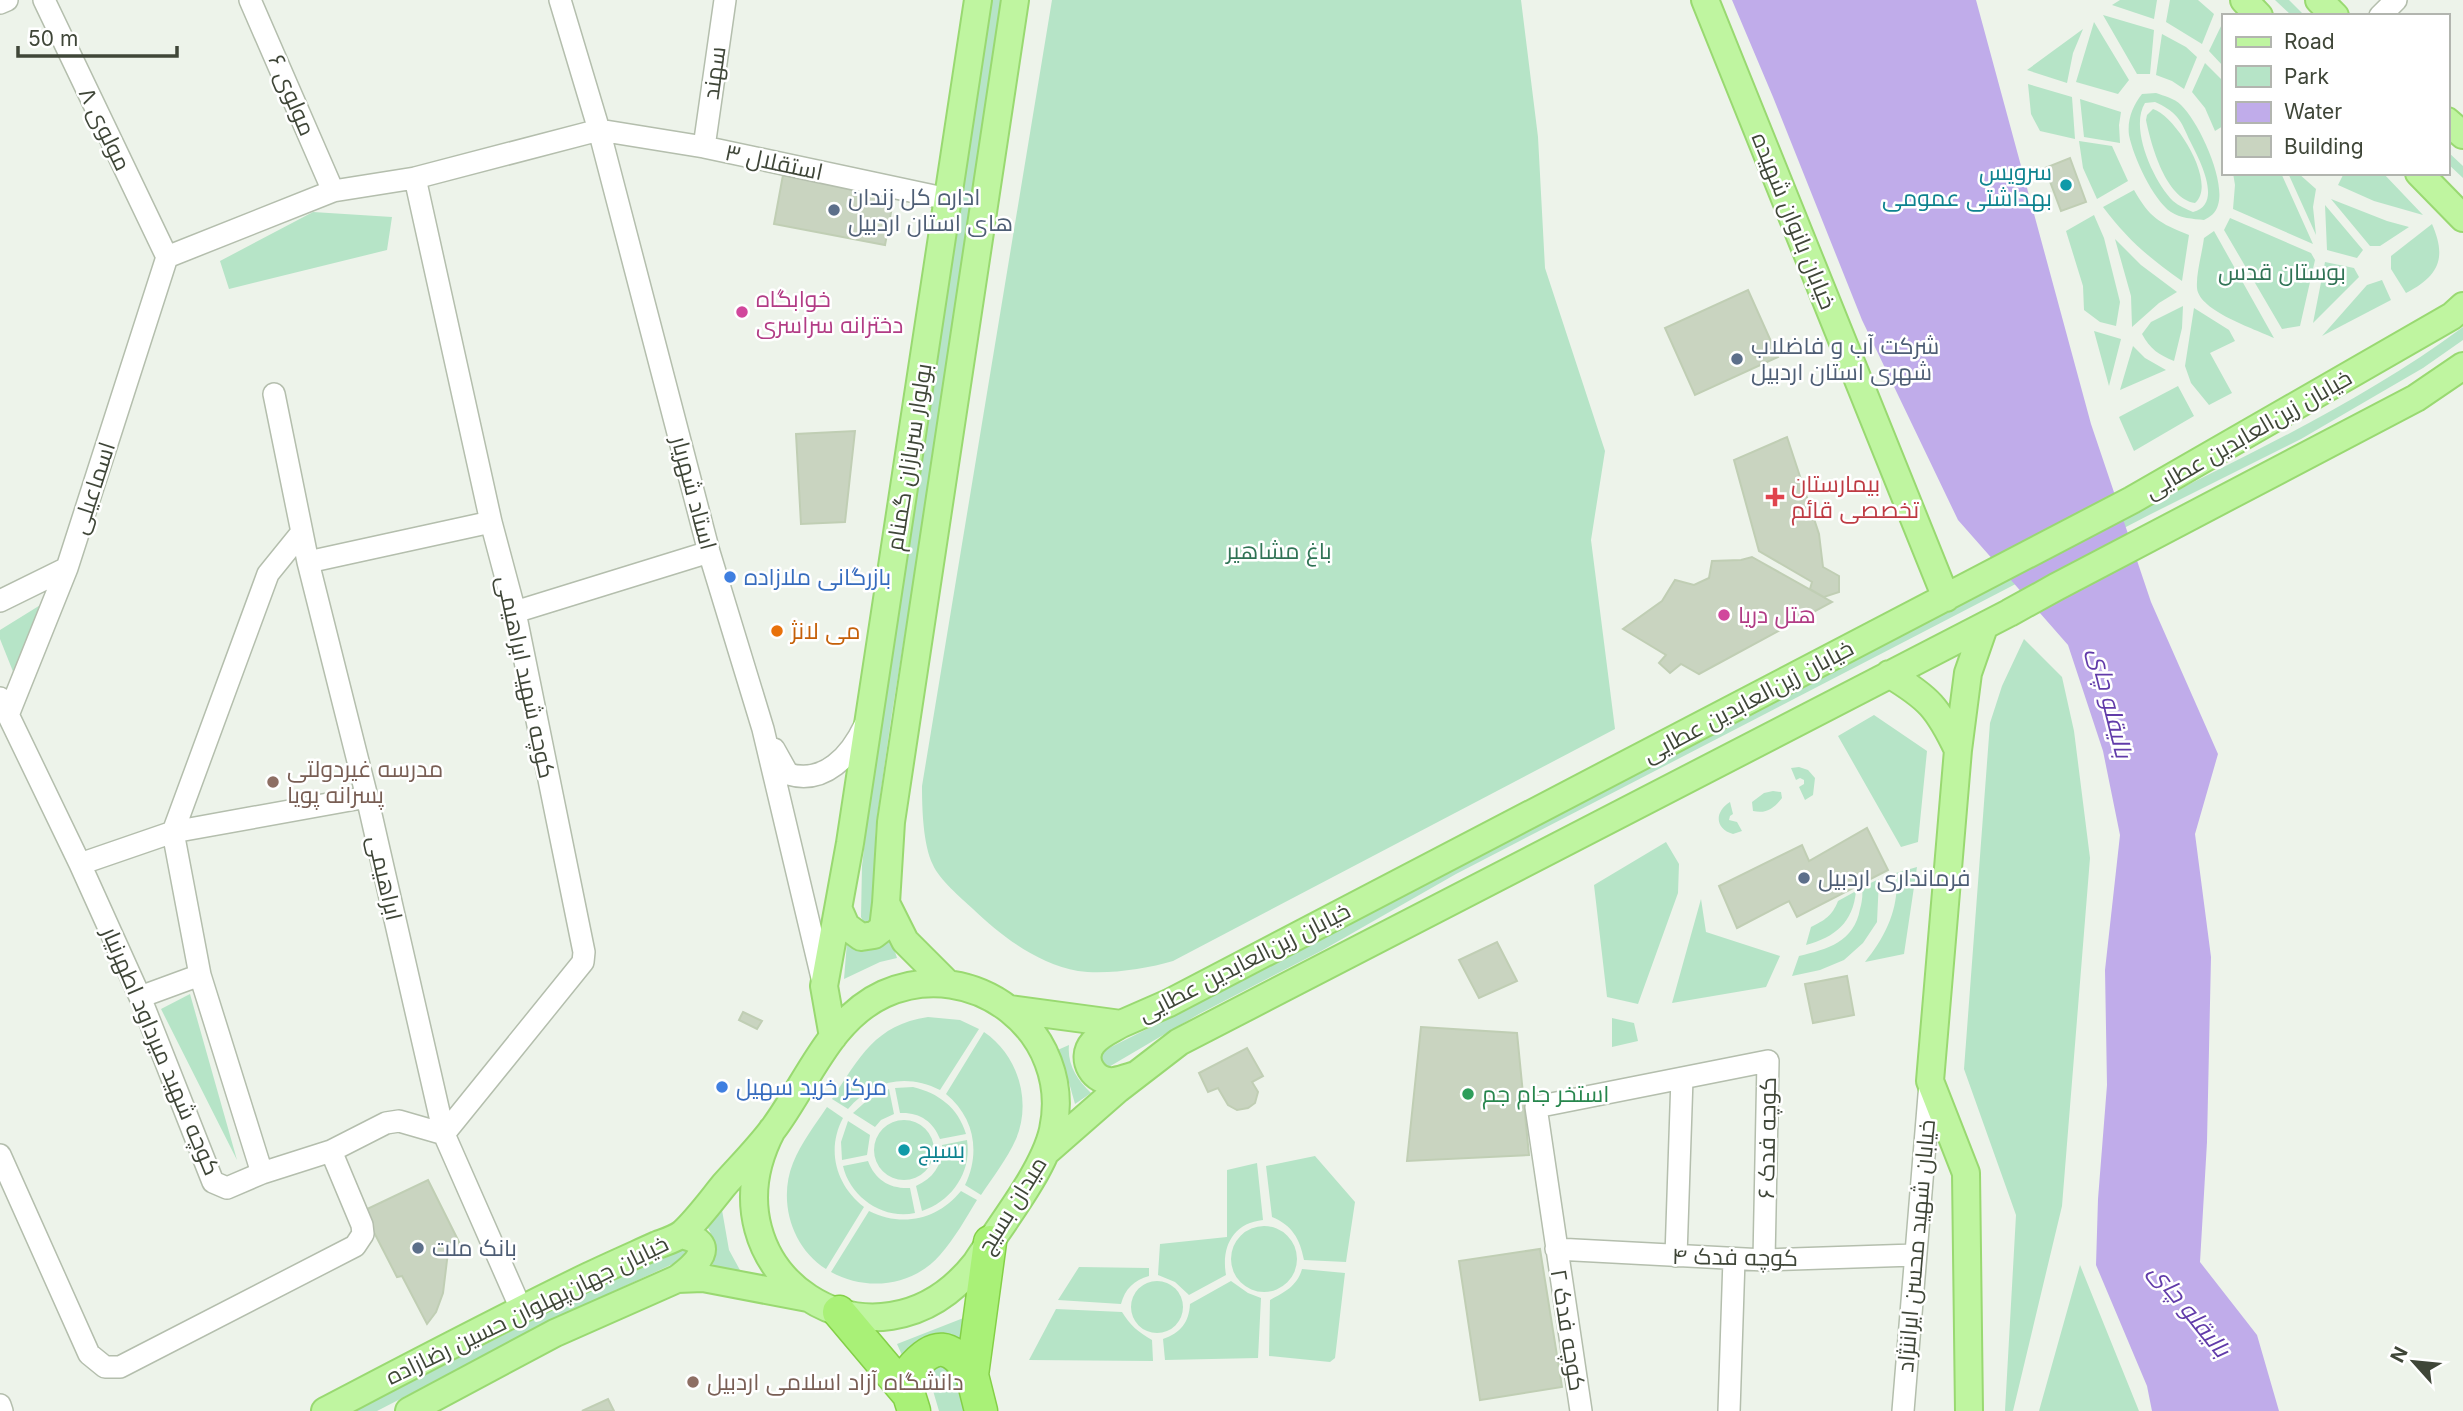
<svg xmlns="http://www.w3.org/2000/svg" width="2463" height="1411" viewBox="0 0 2463 1411" font-family="Inter,Cairo,sans-serif">
<style>
.green{fill:#b6e4c7;fill-rule:evenodd}
.water{fill:#c0acea}
.building{fill:#c9d4c0;stroke:#c0ceb4;stroke-width:2}
.lines{fill:none;stroke-linecap:round;stroke-linejoin:round}
.minor-casing{stroke:#b4bead;stroke-width:24}
.major-casing{stroke:#99d971;stroke-width:30}
.highway-casing{stroke:#84d047;stroke-width:35}
.minor{stroke:#fff;stroke-width:21}
.major{stroke:#bff5a0;stroke-width:26}
.highway{stroke:#a9f177;stroke-width:32}
.culture-dot{fill:#0f9aa8;stroke:#fff;stroke-width:2.5}
.service-dot{fill:#5c6f8a;stroke:#fff;stroke-width:2.5}
.hotel-dot{fill:#d1479c;stroke:#fff;stroke-width:2.5}
.health-dot{fill:#e0444e;stroke:#fff;stroke-width:2.5}
.shop-dot{fill:#3f7fe0;stroke:#fff;stroke-width:2.5}
.food-dot{fill:#e8710a;stroke:#fff;stroke-width:2.5}
.education-dot{fill:#8d6e63;stroke:#fff;stroke-width:2.5}
.leisure-dot{fill:#2e9e5b;stroke:#fff;stroke-width:2.5}
.labels{text-anchor:middle;dominant-baseline:central;stroke-width:5;stroke-linejoin:round;paint-order:stroke}
.street-label{font-size:23px;fill:#3f4638;stroke:#fff}
.culture-label{font-size:23px;fill:#0d838f;stroke:#fff;text-anchor:end}
.service-label{font-size:23px;fill:#4e5e75;stroke:#fff;text-anchor:start}
.park-label{font-size:23px;fill:#307355;stroke:#fff}
.hotel-label{font-size:23px;fill:#b23c85;stroke:#fff;text-anchor:start}
.health-label{font-size:23px;fill:#be3a42;stroke:#fff;text-anchor:start}
.shop-label{font-size:23px;fill:#366cbe;stroke:#fff;text-anchor:start}
.food-label{font-size:23px;fill:#c56008;stroke:#fff;text-anchor:start}
.education-label{font-size:23px;fill:#785e54;stroke:#fff;text-anchor:start}
.leisure-label{font-size:23px;fill:#27864d;stroke:#fff;text-anchor:start}
.water-label{font-size:24px;font-style:italic;fill:#613ba9;stroke:#fff}
</style>
<rect width="100%" height="100%" fill="#edf3ea"/>
<!-- green -->
<path class="green" d="M988 0H1001L920 539 892 713 876 824 872 923H864L861 917 862 866 876 744Z
M1052 0H1521L1538 137 1545 268 1605 451 1591 540 1615 729 1173 961C1146 969 1106 975 1078 971 1038 964 1001 936 973 909 961 898 939 879 933 865 923 845 922 808 922 786Z
M2120 0H2157L2154 19 2112 5Z
M2170 0H2198L2214 14 2202 44 2166 22Z
M2275 0H2289L2305 16H2292Z
M2103 15 2154 30 2150 74H2137Z
M2094 22 2129 80 2118 94 2076 82Z
M2223 22V66L2209 51Z
M2083 29 2073 53 2067 83 2027 70Z
M2162 34 2186 47 2197 57 2184 89 2172 81 2156 75Z
M2205 63 2223 81V126L2215 131 2205 108 2192 92Z
M2028 84 2072 97 2075 139 2040 131 2031 114Z
M2156 93C2164 96 2174 98 2181 105 2199 122 2226 181 2218 205 2216 213 2210 217 2204 220 2193 219 2180 218 2171 212 2153 200 2133 156 2129 135 2127 120 2133 105 2142 94ZM2155 102C2164 106 2171 110 2177 117 2183 124 2186 133 2190 141 2199 159 2224 204 2193 212 2186 209 2179 206 2173 201 2154 182 2129 128 2145 103Z
M2080 99 2121 112 2119 125 2120 143 2084 137Z
M2153 109C2176 116 2218 184 2195 203 2166 199 2151 145 2146 120L2147 115Z
M2079 141 2112 146 2128 181 2097 199 2083 168Z
M2447 151 2463 166V178L2447 163Z
M2233 173H2281L2313 244 2233 209 2235 185Z
M2288 173H2298L2316 189 2313 207 2316 235Z
M2344 173H2383L2423 215 2374 201 2338 185Z
M2134 190C2150 218 2159 223 2189 235L2182 281C2148 257 2128 240 2103 207Z
M2331 199 2387 221 2409 227 2380 246H2370Z
M2325 205 2363 250 2357 258 2327 250Z
M313 212 392 217 387 250 229 289 220 261Z
M2094 215 2104 238 2120 302 2116 326 2100 322 2084 310 2083 286 2066 231Z
M2230 218 2311 253 2315 260 2300 326 2282 329 2224 230Z
M2432 224C2447 258 2439 276 2406 293L2391 269V256Z
M2214 231 2274 338C2255 329 2199 311 2197 288 2196 273 2202 254 2204 238Z
M2115 239 2141 265 2177 292 2159 303 2132 327 2131 296Z
M2325 262 2354 268 2359 277 2313 323Z
M2382 280 2391 300 2322 336 2367 285Z
M2183 306 2182 328 2174 361C2159 355 2150 349 2142 334L2151 322Z
M2194 308 2229 330 2235 341 2210 353 2232 393 2209 405 2191 383 2185 366Z
M2463 327V340L2423 368 2301 439 2151 514 1456 874 1321 951 1199 1014 1107 1068 1100 1066 1099 1053 1197 1004 2150 504C2257 450 2366 399 2463 327Z
M2094 331 2121 339 2109 386Z
M2133 346 2145 358 2166 370 2120 390Z
M2178 386 2194 416 2134 451 2119 417Z
M42 604 14 674 0 639V630Z
M2024 639 2062 677 2074 731 2090 858 2062 1206 2013 1411H2005L2016 1215 1964 1069 1990 723 2002 686Z
M1874 715 1927 751 1918 842 1901 847 1838 736Z
M1799 767 1808 770 1815 778 1813 795 1805 800 1799 787 1804 784V780L1800 778 1796 780 1791 768Z
M1773 791 1781 792 1782 798C1774 808 1767 814 1753 811L1752 802 1764 793Z
M1730 802 1733 814 1730 816 1729 820 1737 822 1742 831 1733 834C1715 829 1714 812 1730 802Z
M1666 842 1679 864 1678 893 1638 1004 1607 997 1594 885Z
M1917 867 1904 954 1865 962C1886 936 1900 907 1896 873Z
M1879 879 1877 922 1863 943 1844 960 1820 970 1792 976 1799 956C1828 949 1854 942 1860 909 1862 902 1863 895 1862 887Z
M1856 891C1853 923 1835 937 1806 945L1811 927C1825 920 1832 916 1838 901Z
M1701 899 1706 932 1780 956 1766 987 1672 1003Z
M889 933 897 958 880 962 844 979 847 942 868 950 877 945Z
M190 994 237 1160 161 1009Z
M928 1017 960 1020 979 1029 940 1090C907 1073 872 1080 848 1109L832 1099C860 1057 875 1025 928 1017Z
M1612 1018 1634 1023 1638 1041 1612 1047Z
M984 1032C1018 1055 1032 1101 1016 1139 1007 1159 993 1177 981 1195L965 1185C981 1152 974 1117 946 1094Z
M1069 1045C1067 1064 1077 1080 1091 1093L1075 1104 1068 1079 1053 1052Z
M913 1087C938 1093 958 1107 966 1134L940 1139C933 1121 919 1112 900 1113L895 1088Z
M889 1089 894 1114 881 1120 875 1127 853 1113 872 1096Z
M827 1107 843 1118C826 1150 836 1185 864 1207L826 1269C791 1247 778 1200 793 1163 801 1143 815 1125 827 1107Z
M874 1150a30 30 0 1 1 60 0a30 30 0 1 1-60 0Z
M848 1121 870 1135 867 1155 842 1160 841 1142Z
M967 1140C972 1172 952 1201 922 1211L916 1186C934 1178 943 1164 942 1145Z
M1315 1156 1355 1202 1346 1262 1304 1260C1300 1239 1292 1225 1272 1217L1266 1166Z
M868 1161C875 1180 890 1189 910 1188L915 1213C883 1220 850 1197 843 1166Z
M1257 1163 1263 1220C1233 1223 1221 1247 1226 1275L1189 1295 1175 1282 1158 1275 1160 1244 1227 1237V1170Z
M961 1191 977 1200C966 1218 955 1238 940 1255 913 1286 867 1292 831 1272L869 1211C903 1228 938 1219 961 1191Z
M722 1210 729 1250 741 1272 712 1267C717 1251 715 1240 707 1226Z
M1231 1259a33 33 0 1 1 66 0a33 33 0 1 1-66 0Z
M683 1249 690 1250 688 1257 575 1309 377 1411H354L598 1287Z
M2080 1265 2139 1411H2039Z
M1079 1267 1149 1268V1276C1134 1280 1125 1289 1121 1304L1058 1300Z
M1302 1269 1345 1273 1335 1358 1330 1362 1269 1356 1270 1300C1285 1292 1297 1286 1302 1269Z
M1231 1281 1248 1293 1261 1298 1258 1358 1165 1360 1163 1339C1181 1333 1189 1322 1190 1304Z
M1131 1307a26 26 0 1 1 52 0a26 26 0 1 1-52 0Z
M1056 1309 1122 1312C1130 1325 1138 1332 1152 1340L1153 1361 1029 1360Z
M966 1317V1344L906 1364 897 1344Z
M935 1363 957 1366 966 1411H939L929 1377V1368Z"/>
<!-- water -->
<path class="water" d="M1732 0H1976L2091 424 2151 602 2218 754 2195 834 2211 957 2207 1142 2200 1262 2257 1335 2279 1411H2152L2147 1386 2096 1265 2098 1199 2107 1085 2105 970 2120 835 2103 751 2068 645 1958 520 1862 320 1773 97Z"/>
<!-- building -->
<path class="building" d="M2070 158 2086 202 2061 211 2045 168Z
M783 175 894 196 885 245 774 224Z
M1748 290 1778 357 1695 395 1665 328Z
M855 431 845 522 801 524 796 434Z
M1787 437 1819 534 1823 567 1839 576V592L1824 597 1810 589 1812 582 1759 551 1734 460Z
M1752 557 1832 602 1699 674 1681 664 1670 673 1659 663 1666 655 1623 629 1662 601 1675 580 1694 585 1709 578 1712 561 1741 560Z
M1867 828 1888 870 1797 917 1789 901 1737 928 1719 886 1802 845 1809 861Z
M1497 942 1517 981 1479 998 1459 960Z
M1847 976 1854 1015 1813 1023 1805 984Z
M743 1012 762 1021 757 1029 739 1020Z
M1421 1027 1517 1033 1529 1155 1407 1161Z
M1247 1048 1263 1076 1252 1082 1258 1092 1255 1103 1248 1108 1237 1110 1228 1105 1218 1088 1208 1092 1199 1073Z
M428 1180 460 1244 448 1252 443 1293 436 1312 427 1324 402 1276 397 1277 363 1211Z
M1540 1249 1562 1387 1480 1400 1459 1261Z
M608 1399 614 1411H582Z"/>
<g class="lines">
<!-- minor casing -->
<g class="minor-casing">
<path id="minor" d="M44 0 167 257
M250 0 333 191
M560 0 599 130 709 552 763 729 823 982
M0 3 7 0
M2380 16 2396 0
M704 147 725 0
M167 257 333 191 415 178 599 130 704 147 948 199
M274 394 308 562 367 797 444 1134 521 1309
M308 562 491 522
M0 601 67 568
M515 612 709 552
M0 698 80 864 140 997 213 1182 227 1188 262 1173 331 1151 386 1123 399 1121 444 1134 583 962 584 952 515 612 491 522 415 178
M8 715 67 568 167 257
M774 749 788 774C825 785 851 755 865 725
M80 864 173 832 367 797
M140 997 200 975
M0 1155 89 1354 105 1367H120L355 1246 363 1234 362 1225 331 1151
M262 1173 200 975 173 832 268 574 302 532
M1556 1249 1764 1260 1914 1255
M1676 1256 1682 1078
M0 1405 2 1411
M1581 1411 1536 1107 1768 1061 1764 1260
M1729 1411 1734 1259
M1903 1411 1930 1083"/>
</g>
<!-- major casing -->
<g class="major-casing">
<path id="major" d="M1705 0 1946 598
M2244 0 2259 16
M2319 0 2335 16
M2447 121 2463 135
M2419 173 2463 218
M1889 674C1929 698 1938 708 1958 750
M839 910 846 926 861 937 874 935 883 928 886 903
M948 984 905 941 886 903 891 822 1015 0
M1010 1009 1121 1024 1169 1003 2132 500 2452 316 2463 306
M1121 1024C1111 1030 1100 1034 1093 1043 1079 1059 1094 1083 1114 1081 1121 1080 1129 1077 1136 1075
M833 1037 824 986 850 843 978 0
M1046 1152 1118 1089 1179 1042 2009 613 2056 587 2416 398 2463 366
M677 1279C696 1265 720 1243 681 1235
M325 1411C413 1365 500 1319 589 1276 612 1265 635 1255 657 1245 665 1242 676 1239 683 1233 698 1219 711 1201 724 1185 740 1167 758 1149 773 1129 807 1084 829 1019 884 994 974 954 1074 1032 1053 1130 1044 1171 999 1227 976 1263 876 1390 697 1273 772 1130
M409 1411 555 1333 677 1279 703 1278 808 1298
M1969 1411 1966 1173 1930 1081 1958 750 1968 673 1984 627"/>
</g>
<!-- highway casing -->
<g class="highway-casing">
<path id="highway" d="M839 1312 909 1395 914 1411
M909 1395 910 1371C934 1341 951 1343 972 1375
M981 1411 972 1375 990 1242"/>
</g>
<!-- minor -->
<use href="#minor" class="minor"/>
<!-- major -->
<use href="#major" class="major"/>
<!-- highway -->
<use href="#highway" class="highway"/>
</g>
<!-- markers -->
<g class="culture-dot">
<circle cx="2066" cy="185" r="7"/>
<circle cx="904" cy="1150" r="7"/>
</g>
<g class="service-dot">
<circle cx="834" cy="210" r="7"/>
<circle cx="1737" cy="359" r="7"/>
<circle cx="1804" cy="878" r="7"/>
<circle cx="418" cy="1248" r="7"/>
</g>
<g class="hotel-dot">
<circle cx="742" cy="312" r="7"/>
<circle cx="1724" cy="615" r="7"/>
</g>
<path class="health-dot" d="M1771.5 486.5h7v7h7v7h-7v7h-7v-7h-7v-7h7z"/>
<g class="shop-dot">
<circle cx="730" cy="577" r="7"/>
<circle cx="722" cy="1087" r="7"/>
</g>
<circle class="food-dot" cx="777" cy="631" r="7"/>
<g class="education-dot">
<circle cx="273" cy="782" r="7"/>
<circle cx="693" cy="1382" r="7"/>
</g>
<circle class="leisure-dot" cx="1468" cy="1094" r="7"/>
<g class="labels">
<!-- street labels -->
<g class="street-label">
<text transform="translate(714 73) rotate(-82)">سهند</text>
<text transform="translate(292 95) rotate(67)">مولوی ۶</text>
<text transform="translate(105 129) rotate(64)">مولوی ۸</text>
<text transform="translate(774 162) rotate(12)">استقلال ۳</text>
<text transform="translate(1794 221) rotate(68)">خیابان بانوان شهیده</text>
<text transform="translate(2248 434) rotate(-30)">خیابان زین‌العابدین عطایی</text>
<text transform="translate(909 457) rotate(-81)">بولوار سربازان گمنام</text>
<text transform="translate(93 488) rotate(-72)">اسماعیلی</text>
<text transform="translate(694 493) rotate(75)">استاد شهریار</text>
<text transform="translate(526 677) rotate(78)">کوچه شهید ابراهیمی</text>
<text transform="translate(1748 701) rotate(-28)">خیابان زین‌العابدین عطایی</text>
<text transform="translate(385 878) rotate(77)">ابراهیمی</text>
<text transform="translate(1244 962) rotate(-27)">خیابان زین‌العابدین عطایی</text>
<text transform="translate(161 1051) rotate(67)">کوچه شهید میرداود اطهرنیار</text>
<text transform="translate(1767 1138) rotate(-89)">کوچه فدک ۶</text>
<text transform="translate(1012 1205) rotate(-58)">میدان بسیج</text>
<text transform="translate(1916 1246) rotate(-85)">خیابان شهید محسن ایراننژاد</text>
<text transform="translate(1735 1257) rotate(1)">کوچه فدک ۴</text>
<text transform="translate(527 1310) rotate(-26)">خیابان جهان‌پهلوان حسین رضا‌زاده</text>
<text transform="translate(1568 1330) rotate(81)">کوچه فدک ۲</text>
</g>
<!-- culture labels -->
<g class="culture-label">
<text x="2052" y="172">سرویس<tspan x="2052" dy="26">بهداشتی عمومی</tspan></text>
<text x="918" y="1150" text-anchor="start">بسیج</text>
</g>
<!-- service labels -->
<g class="service-label">
<text x="848" y="197">اداره کل زندان<tspan x="848" dy="26">های استان اردبیل</tspan></text>
<text x="1751" y="346">شرکت آب و فاضلاب<tspan x="1751" dy="26">شهری استان اردبیل</tspan></text>
<text x="1818" y="878">فرمانداری اردبیل</text>
<text x="432" y="1248">بانک ملت</text>
</g>
<!-- park labels -->
<g class="park-label">
<text x="2282" y="272">بوستان قدس</text>
<text x="1279" y="551">باغ مشاهیر</text>
</g>
<!-- hotel labels -->
<g class="hotel-label">
<text x="756" y="299">خوابگاه<tspan x="756" dy="26">دخترانه سراسری</tspan></text>
<text x="1738" y="615">هتل دریا</text>
</g>
<!-- health labels -->
<g class="health-label">
<text x="1791" y="484">بیمارستان<tspan x="1791" dy="26">تخصصی قائم</tspan></text>
</g>
<!-- shop labels -->
<g class="shop-label">
<text x="744" y="577">بازرگانی ملازاده</text>
<text x="736" y="1087">مرکز خرید سهیل</text>
</g>
<!-- food labels -->
<g class="food-label">
<text x="791" y="631">می لانژ</text>
</g>
<!-- education labels -->
<g class="education-label">
<text x="287" y="769">مدرسه غیردولتی<tspan x="287" dy="26">پسرانه پویا</tspan></text>
<text x="707" y="1382">دانشگاه آزاد اسلامی اردبیل</text>
</g>
<!-- leisure labels -->
<g class="leisure-label">
<text x="1482" y="1094">استخر جام جم</text>
</g>
<!-- water labels -->
<g class="water-label">
<text transform="translate(2111 703) rotate(76)">بالیقلو چای</text>
<text transform="translate(2190 1310) rotate(51)">بالیقلو چای</text>
</g>
</g>
<!-- legend -->
<rect x="2222" y="14" width="228" height="161" fill="#ffffff" stroke="#b2b5af" stroke-width="2"/>
<rect x="2236" y="37" width="35" height="10" fill="#bff5a0" stroke="#b2b5af" stroke-width="2"/>
<text x="2284" y="49" font-size="21" fill="#3f4638">Road</text>
<rect x="2236" y="66" width="35" height="21" fill="#b6e4c7" stroke="#b2b5af" stroke-width="2"/>
<text x="2284" y="84" font-size="21" fill="#3f4638">Park</text>
<rect x="2236" y="102" width="35" height="21" fill="#c0acea" stroke="#b2b5af" stroke-width="2"/>
<text x="2284" y="119" font-size="21" fill="#3f4638">Water</text>
<rect x="2236" y="136" width="35" height="21" fill="#c9d4c0" stroke="#b2b5af" stroke-width="2"/>
<text x="2284" y="154" font-size="21" fill="#3f4638">Building</text>
<!-- north arrow -->
<g transform="translate(2414 1362) rotate(297)" stroke="#ffffff" stroke-width="5" paint-order="stroke">
<path d="M0-5L12 26L0 18L-12 26Z" fill="#3f4638"/>
<text y="-10" font-size="19" font-weight="bold" text-anchor="middle" fill="#3f4638">N</text>
</g>
<!-- scale -->
<path d="M18 46v10h159v-10" fill="none" stroke="#3f4638" stroke-width="3.5"/>
<text x="28" y="46" font-size="21" fill="#3f4638" stroke="#ffffff" stroke-width="5" paint-order="stroke">50 m</text>
</svg>
